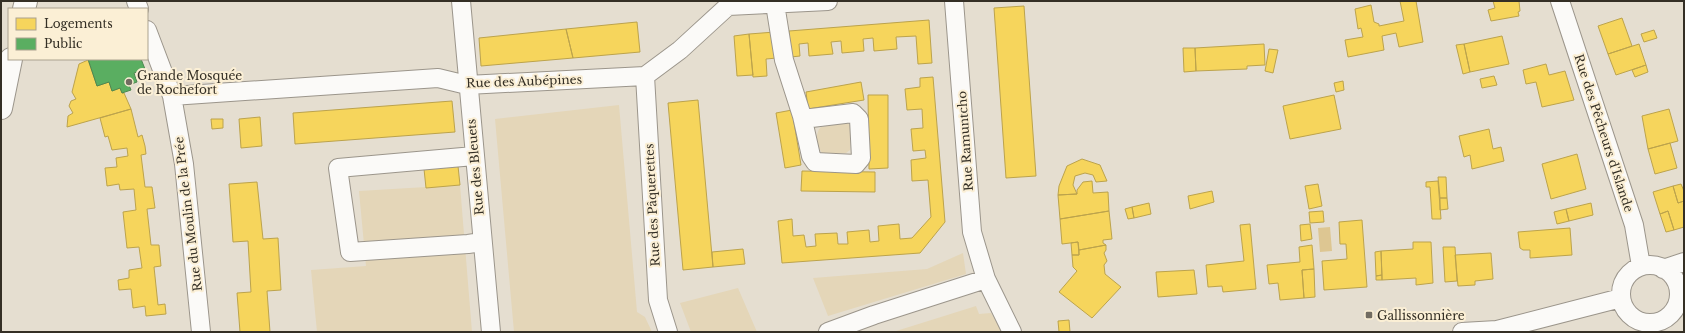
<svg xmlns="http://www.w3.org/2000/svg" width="1685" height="333" viewBox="0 0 1685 333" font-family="'Libre Baskerville',serif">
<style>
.green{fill:#e4d6b8}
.water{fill:#ddc692}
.homes{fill:#f6d55c;stroke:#bca34c}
.public{fill:#5aae61;stroke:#4f884f}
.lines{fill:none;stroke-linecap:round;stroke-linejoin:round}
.street-casing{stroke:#9b958b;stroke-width:20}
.primary-casing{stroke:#9b958b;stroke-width:24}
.street{stroke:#fbfaf8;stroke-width:18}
.primary{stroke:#fbfaf8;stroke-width:22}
.poi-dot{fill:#726c61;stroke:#fbefd5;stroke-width:1.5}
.labels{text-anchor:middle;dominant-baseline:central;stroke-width:4;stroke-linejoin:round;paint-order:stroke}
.poi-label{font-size:12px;fill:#342f25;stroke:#fbefd5;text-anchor:start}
.street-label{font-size:12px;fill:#342f25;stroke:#fbefd5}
</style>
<rect width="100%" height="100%" fill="#e5ded0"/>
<!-- green -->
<path class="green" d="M619 105 637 312 645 317 652 332H514L495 119Z
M847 123 850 125V150L846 153H822C817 146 814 134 821 127Z
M460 185 472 332H317L311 270 366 266 359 191Z
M963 253 966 274 828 316 813 278 927 269Z
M738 288 757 332H691L680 303Z
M976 306 979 314 991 313 1002 332H893Z"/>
<!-- water -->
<path class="water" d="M1330 227 1332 251 1320 252 1318 228Z"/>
<!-- homes -->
<path class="homes" d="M1400 1H1416L1423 42 1399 47 1396 33 1382 36 1384 50 1348 57 1345 40 1363 37 1361 28 1358 29 1355 9 1371 5 1374 22 1379 24V26L1404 21Z
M1493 1H1519L1520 11 1518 12 1519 16 1491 21 1488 10 1495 8Z
M1024 6 1036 176 1006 178 994 8Z
M1622 18 1632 46 1608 54 1598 26Z
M929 20 932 63 918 64 916 36 896 37 897 49 874 51 873 38 863 39 864 51 842 53 841 41 831 42 833 54 809 56 808 43 799 44 800 56 791 57 789 31Z
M637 22 640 52 573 58 566 29Z
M566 29 573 58 481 66 479 38Z
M1654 30 1657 38 1644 42 1641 34Z
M775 32 777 58 766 59 767 76 753 77 749 34Z
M749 34 753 75 737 76 734 36Z
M1502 36 1509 64 1470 72 1464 44Z
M1264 44 1265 65 1247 66V69L1196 71 1195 48Z
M1464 44 1470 72 1463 74 1456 45Z
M1639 44 1646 65 1616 75 1608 54Z
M1183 48H1195L1196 71 1184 72Z
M1269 49 1278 50 1273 73 1265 71Z
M88 60 97 86 109 82 112 91 120 88 122 93H124L131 109 67 127 68 116 73 113 69 106 71 101 76 99 72 92 79 64Z
M1546 64 1549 75 1565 71 1574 100 1542 107 1536 82 1526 84 1523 70Z
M1646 65 1648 72 1635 77 1632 70Z
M1494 76 1497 85 1482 88 1480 79Z
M933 77 945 222 920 253 782 263 778 221 792 219 793 236 804 235 806 247 816 246 815 234 837 233 838 244H848L847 232 869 230 870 242 879 241 878 226 899 224 900 239 912 238 931 217 928 180 912 181 911 160 926 158 925 150 913 151 911 129 923 128 922 109 907 110 905 89 920 87V78Z
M1343 81 1344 90 1336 92 1334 83Z
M861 82 864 100 808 109 806 92Z
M868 95H888V168L869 169Z
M1334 95 1341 129 1290 139 1283 106Z
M698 100 713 267 683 270 668 103Z
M452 101 455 132 295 144 293 113Z
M131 109 138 137 142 135 145 146 146 154 141 155 145 187H152L155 208 147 209 151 245H159L161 266 154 267 158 305 165 304 166 314 146 316 145 306 133 308 131 289 119 290 118 280 129 278V270L142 268 139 247 127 248 123 212 136 210 134 189 120 190 119 184 107 186 105 168 117 167 116 158 128 156 127 148 112 150 108 136 105 137 100 118Z
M1669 109 1678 141 1648 149 1642 116Z
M792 110 801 165 785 168 776 113Z
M260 117 262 146 241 148 239 119Z
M211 119H223V128L212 129Z
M1489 129 1493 149 1501 147 1504 161 1472 169 1470 155 1464 157 1459 136Z
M1670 143 1677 168 1655 174 1648 149Z
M1577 154 1586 189 1551 199 1542 164Z
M1082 159 1100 165 1107 181 1096 182 1093 175 1085 173 1075 176 1073 185 1077 194 1058 195 1059 186 1067 166Z
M458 166 460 185 426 188 424 169Z
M802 171 875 172V192L801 191Z
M1438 177H1446L1447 198H1440Z
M1092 181 1093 193 1108 192 1109 211 1060 219 1058 195 1077 194V190L1083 182Z
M1438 181 1441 219H1432L1430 187H1426V182Z
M257 182 263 239 278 238 281 290 267 291 270 332H240L237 293 251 292 248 241 233 242 229 184Z
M1318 184 1322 206 1309 209 1305 186Z
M1681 184 1684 191V201L1678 203 1673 186Z
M1673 186 1678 203 1684 201V227L1674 230 1668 211 1660 214 1653 192Z
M1212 191 1214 202 1190 209 1188 196Z
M1440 198H1447L1448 209 1440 210Z
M1149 203 1151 214 1134 218 1132 207Z
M1591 203 1593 215 1569 221 1566 209Z
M1132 207 1134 218 1128 219 1125 209Z
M1566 209 1569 221 1557 224 1554 212Z
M1109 211 1112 239 1103 240V243L1106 245 1079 250 1078 242 1062 244 1060 219Z
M1323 211 1324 222 1310 223 1309 212Z
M1668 211 1674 230 1666 232 1660 214Z
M1362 220 1367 287 1324 290 1322 261 1347 259 1346 244H1340L1339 222Z
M1250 224 1256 289 1223 292 1222 286 1208 287 1206 265 1244 261 1240 225Z
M1310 224 1312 239 1301 241 1300 225Z
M1570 228 1572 255 1530 258V250H1523L1520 248 1518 232Z
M1078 242 1079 255H1072L1071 243Z
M1413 242H1431L1433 283 1416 285V278L1382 280 1381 251 1413 249Z
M1106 245V250L1104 253 1107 261 1104 265 1105 274 1121 287 1092 318 1059 292 1077 271 1073 267 1072 255H1079V250Z
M1312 245 1314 269 1302 270 1304 298 1280 300 1278 283 1269 284 1267 265 1300 262 1299 247Z
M1443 247H1455L1457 281 1445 282Z
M743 249 745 264 713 267 712 252Z
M1381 251 1382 275 1376 276 1375 252Z
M1491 253 1493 279 1475 281V285L1458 286 1455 255Z
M1314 269 1315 297 1304 298 1302 270Z
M1194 270 1197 294 1158 297 1156 272Z
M1382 275V280H1376V276Z
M1069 320 1070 332H1059L1058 321Z"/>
<!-- public -->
<path class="public" d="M88 59H141L145 69 134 73 137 82 129 85 131 90 122 93 120 88 112 91 109 82 97 86Z"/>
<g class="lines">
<!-- street casing -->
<g class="street-casing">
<path id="street" d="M136 1 139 9
M461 1 491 332
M954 1 972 232 986 279 1012 332
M1560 1 1634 225 1641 266
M775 4 784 60 802 116 811 156 815 162 856 164 861 158 859 119 853 113 803 119
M147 30 172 96 184 164 201 332
M645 76 658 300 668 332
M172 96 438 78 467 85 645 76 680 50 728 6 828 1
M474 156 338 168 350 252 468 244 482 242
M1621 294a29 29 0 1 1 58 0a29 29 0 1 1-58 0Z
M1663 269 1684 262
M828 332 874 315 986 279
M1462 332 1497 330 1621 298"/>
</g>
<!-- primary casing -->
<g class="primary-casing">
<path id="primary" d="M24 9 26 1
M1 108 11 59"/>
</g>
<!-- street -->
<use href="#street" class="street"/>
<!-- primary -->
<use href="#primary" class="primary"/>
</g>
<!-- markers -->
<g class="poi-dot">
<circle cx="129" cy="82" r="4"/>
<rect x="1365" y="311" width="8" height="8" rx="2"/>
</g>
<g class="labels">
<!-- poi labels -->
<g class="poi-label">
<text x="137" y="75">Grande Mosquée<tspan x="137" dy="14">de Rochefort</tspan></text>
<text x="1377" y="315">Gallissonnière</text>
</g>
<!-- street labels -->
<g class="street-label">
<text transform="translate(524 81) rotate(-2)">Rue des Aubépines</text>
<text transform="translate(1604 133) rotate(72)">Rue des Pêcheurs d'Islande</text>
<text transform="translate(965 141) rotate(-94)">Rue Ramuntcho</text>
<text transform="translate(475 167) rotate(-95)">Rue des Bleuets</text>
<text transform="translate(652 205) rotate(-93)">Rue des Pâquerettes</text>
<text transform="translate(188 214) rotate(-97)">Rue du Moulin de la Prée</text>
</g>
</g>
<!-- border -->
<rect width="1685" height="333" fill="none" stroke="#342f25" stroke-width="4"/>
<!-- legend -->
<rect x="8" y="8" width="140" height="52" fill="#fbefd5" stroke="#aba28f"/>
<rect x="16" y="18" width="20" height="12" fill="#f6d55c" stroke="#aba28f"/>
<text x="44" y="28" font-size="12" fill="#342f25">Logements</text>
<rect x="16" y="38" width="20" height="12" fill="#5aae61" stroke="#aba28f"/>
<text x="44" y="48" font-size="12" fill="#342f25">Public</text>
</svg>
